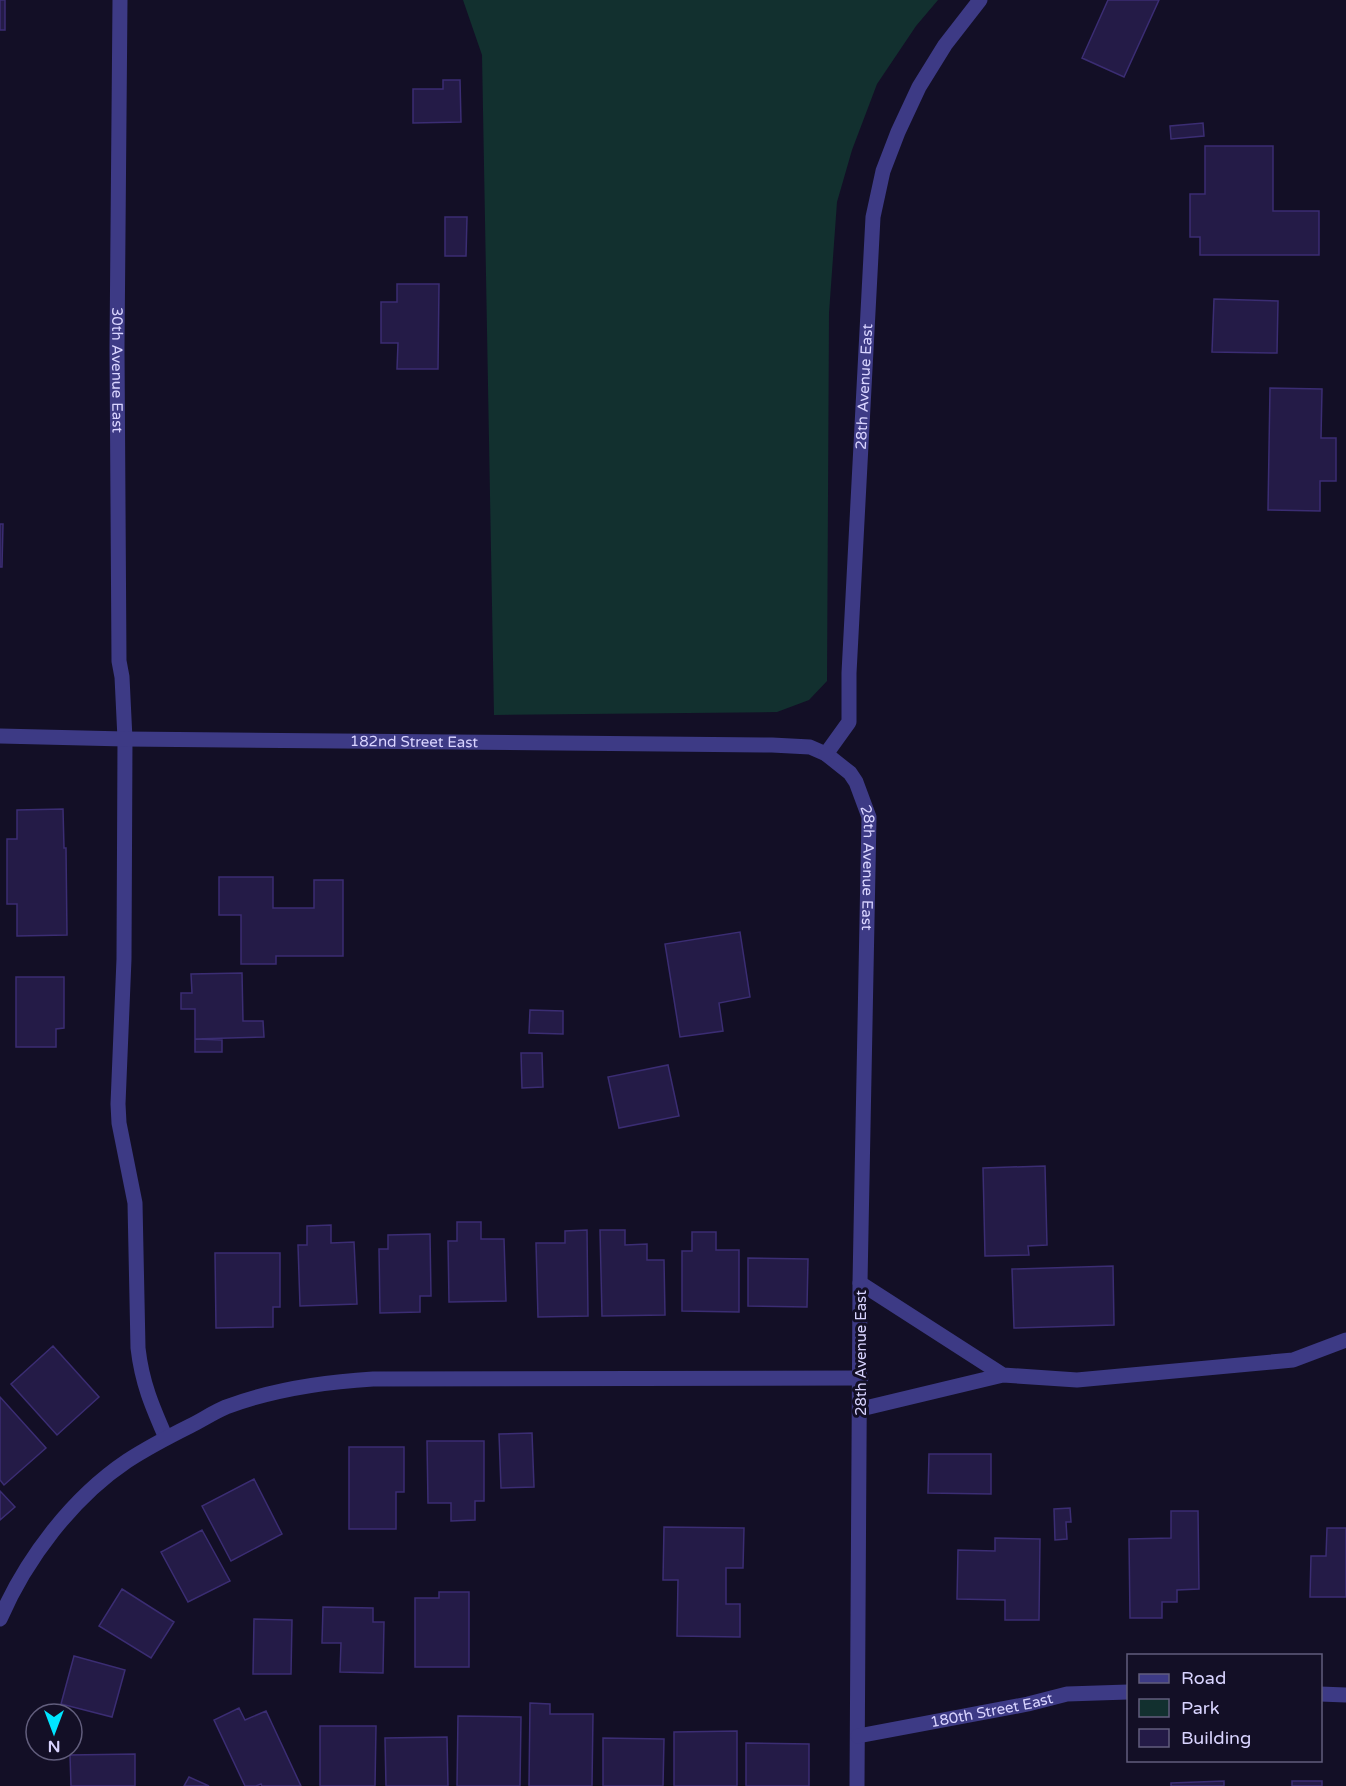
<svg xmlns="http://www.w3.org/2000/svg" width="1346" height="1786" viewBox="0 0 1346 1786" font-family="'Varela Round',sans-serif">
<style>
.green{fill:#12302f}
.building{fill:#241b47;stroke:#3b2d73;stroke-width:1.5}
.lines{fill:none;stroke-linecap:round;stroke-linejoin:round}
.lane{stroke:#3d3a85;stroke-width:15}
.street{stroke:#3d3a85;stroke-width:15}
.labels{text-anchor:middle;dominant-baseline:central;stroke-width:6;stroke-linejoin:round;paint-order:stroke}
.street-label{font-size:15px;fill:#d9d4ff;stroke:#130f26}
</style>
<rect width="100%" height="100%" fill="#130f26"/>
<!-- green -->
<path class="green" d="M463 0H938L916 26 877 84 852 150 837 202 829 313 827 681 809 700 777 712 494 715 482 55Z"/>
<!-- building -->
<path class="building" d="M0 0H5V30H0Z
M1108 0H1159L1124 77 1082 58Z
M443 80H460L461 122 413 123V89H443Z
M1203 123 1204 136 1171 139 1170 126Z
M1205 146H1273V211H1319V255H1200V237H1190V194H1205Z
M445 217H467L466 256H445Z
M397 284H439L438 369H397L398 343H381V302H397Z
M1214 299 1278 301 1277 353 1212 352Z
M1270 388 1322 389 1321 438H1336V481H1320V511L1268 510Z
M0 524H3L2 567H0Z
M63 809 64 848H66L67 935 17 936V904H7V839H17V810Z
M219 877H273V908H314V880H343V956H276V964H241V915H219Z
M740 932 750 997 719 1003 723 1031 680 1037 665 944Z
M242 973 243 1021H263L264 1037 195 1039V1009H181V993H192L191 974Z
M16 977H64V1028L56 1029V1047H16Z
M530 1010 563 1011V1034L529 1033Z
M195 1039 222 1040V1052H195Z
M521 1053H542L543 1087 522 1088Z
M668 1065 679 1116 619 1128 608 1077Z
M1045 1166 1047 1245 1028 1246 1029 1255 985 1256 983 1168Z
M457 1222H481V1239H504L506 1301 449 1302 448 1241H457Z
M331 1225V1243L354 1242 357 1304 300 1306 298 1245H307V1226Z
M587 1230 588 1316 538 1317 536 1243H565V1231Z
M600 1230H625V1245L647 1244V1260H664L665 1315 602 1316Z
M692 1232H716V1250H739V1312L682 1311V1251H692Z
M430 1234 431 1296H420V1312L380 1313 379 1249H388V1235Z
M215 1253H280V1307H273V1327L216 1328Z
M748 1258 808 1259 807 1307 748 1306Z
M1113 1266 1114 1325 1014 1328 1012 1269Z
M53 1346 99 1397 57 1435 11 1384Z
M0 1397 46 1448 4 1485 0 1480Z
M532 1433 534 1487 501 1488 499 1434Z
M427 1441H484V1501H475V1520L451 1521V1503H428Z
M349 1447H404V1492H396V1529H349Z
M929 1454H991V1494L928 1493Z
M254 1479 282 1534 231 1561 202 1506Z
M0 1491 15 1507 0 1520Z
M1070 1508 1071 1522H1066L1067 1539 1055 1540 1054 1509Z
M1171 1511H1198L1199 1589 1177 1590V1602H1162V1618H1130L1129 1539 1171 1538Z
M664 1527 744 1528 743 1568H726V1604H740V1637L677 1636 678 1580H663Z
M1327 1528H1346V1597H1310L1311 1556H1326Z
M202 1530 230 1581 188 1602 161 1552Z
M995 1538 1040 1539 1039 1620H1005V1600L957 1599 958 1550 995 1551Z
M122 1589 174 1622 151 1658 99 1626Z
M439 1592H469V1667H415V1598H439Z
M323 1607 373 1608V1622H384L383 1673 340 1672 341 1643H322Z
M254 1619 292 1620 291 1674H253Z
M74 1656 125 1670 112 1717 61 1704Z
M530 1703 550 1704V1714H593L592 1786H529Z
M239 1708 245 1720 266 1711 301 1786H262L261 1784 256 1786H245L214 1720Z
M458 1716 521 1717 520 1786H457Z
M320 1726H376L375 1786H320Z
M737 1731V1786H674V1732Z
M447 1737 448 1786H386L385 1738Z
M603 1738 664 1739 663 1786H603Z
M746 1743 809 1744V1786H746Z
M135 1754V1786H71L70 1755Z
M189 1777 209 1786H184Z
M1224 1781V1786H1171V1783Z
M1292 1781H1322V1786H1292Z"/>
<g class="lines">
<!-- lane -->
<path class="lane" d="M125 739 124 959 118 1104 119 1123 135 1203 138 1348C142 1383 152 1406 166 1438
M860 1283 1003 1375
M861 1409 1003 1375 1077 1380 1293 1360 1346 1340"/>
<!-- street -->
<g class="street">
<path id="s1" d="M120 0 117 348 119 661 122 677 125 739"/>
<path id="s2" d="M0 736 125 739 772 745 810 747 826 754 850 773 856 782 869 817 860 1283 857 1786"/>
<path id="s3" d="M826 754 849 722V673L873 217 883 171 898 132 919 87 945 45 980 0"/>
<path d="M0 1619C26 1559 72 1498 127 1461 147 1448 168 1437 190 1426 202 1420 214 1412 226 1407 274 1389 323 1382 373 1379L861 1378"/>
<path d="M1320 1694 1346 1695"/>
<path id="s4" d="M858 1736 1028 1704 1067 1694 1128 1692"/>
</g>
</g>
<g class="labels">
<!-- street labels -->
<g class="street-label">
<text stroke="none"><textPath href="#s1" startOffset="370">30th Avenue East</textPath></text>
<text stroke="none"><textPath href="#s3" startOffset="375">28th Avenue East</textPath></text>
<text stroke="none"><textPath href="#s2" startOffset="414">182nd Street East</textPath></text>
<text stroke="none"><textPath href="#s2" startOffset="957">28th Avenue East</textPath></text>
<text transform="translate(861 1353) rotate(-90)">28th Avenue East</text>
<text stroke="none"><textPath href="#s4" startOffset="136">180th Street East</textPath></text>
</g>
</g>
<!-- legend -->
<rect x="1127" y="1654" width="195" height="108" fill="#130f26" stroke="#625e7d" stroke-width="1.5"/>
<rect x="1139" y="1674" width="30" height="9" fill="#3d3a85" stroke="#625e7d" stroke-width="1.5"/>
<text x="1181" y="1684" font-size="18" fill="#d9d4ff">Road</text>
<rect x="1139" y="1699" width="30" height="18" fill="#12302f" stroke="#625e7d" stroke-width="1.5"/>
<text x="1181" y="1714" font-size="18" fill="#d9d4ff">Park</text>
<rect x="1139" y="1729" width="30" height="18" fill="#241b47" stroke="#625e7d" stroke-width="1.5"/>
<text x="1181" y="1744" font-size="18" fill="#d9d4ff">Building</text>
<!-- north arrow -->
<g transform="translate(54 1732) rotate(180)"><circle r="28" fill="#130f26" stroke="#625e7d" stroke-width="1.5"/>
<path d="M0-4.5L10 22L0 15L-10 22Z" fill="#00e5ff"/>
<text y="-9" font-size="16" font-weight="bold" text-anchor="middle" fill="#d9d4ff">N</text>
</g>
</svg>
